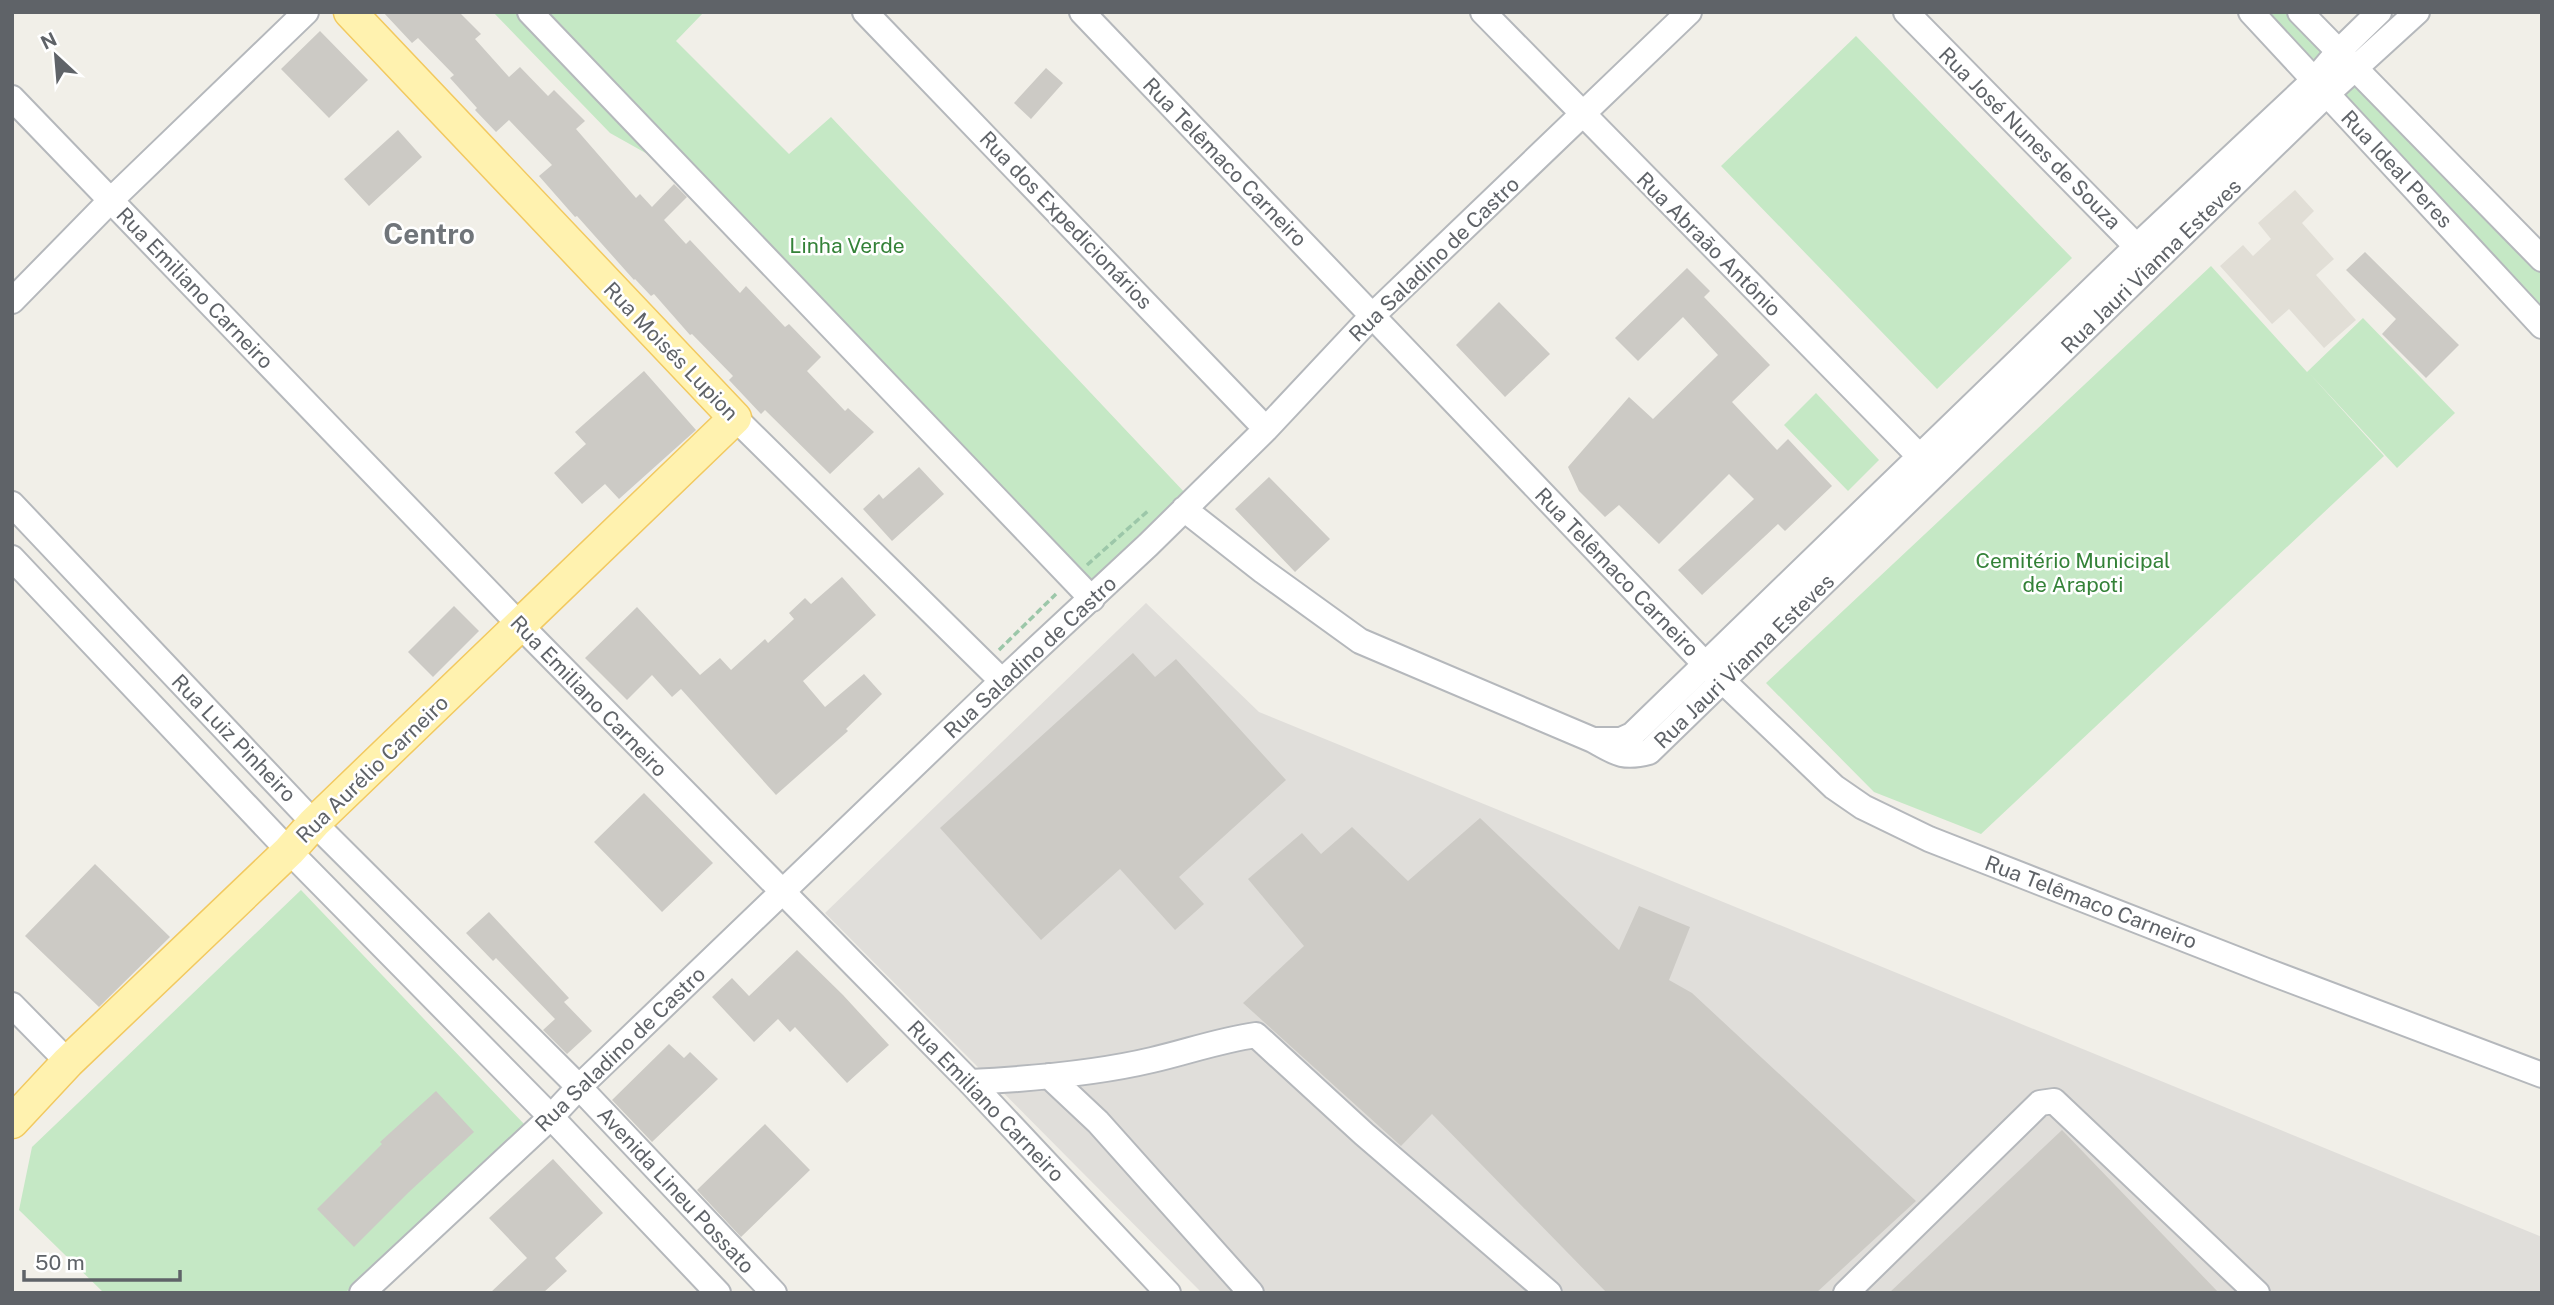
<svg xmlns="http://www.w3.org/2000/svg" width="2554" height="1305" viewBox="0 0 2554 1305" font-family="'Public Sans',sans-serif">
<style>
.industrial{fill:#e0deda}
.education{fill:#e1ded6}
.green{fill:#c5e8c5}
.building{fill:#cccac5}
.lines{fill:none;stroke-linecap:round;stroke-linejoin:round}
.minor-casing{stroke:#b5b8bc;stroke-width:28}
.major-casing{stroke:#f2c960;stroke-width:35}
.path{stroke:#9cc7a9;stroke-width:3.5;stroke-dasharray:7 3.5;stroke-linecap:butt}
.minor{stroke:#fff;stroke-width:24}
.major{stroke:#fff2af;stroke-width:32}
.labels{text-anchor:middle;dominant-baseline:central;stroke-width:5;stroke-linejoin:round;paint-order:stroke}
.street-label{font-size:21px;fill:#5f6368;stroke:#fff}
.park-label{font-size:21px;fill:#348238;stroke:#fff}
.district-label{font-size:28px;font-weight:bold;fill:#70757a;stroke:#fff}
</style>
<rect width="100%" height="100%" fill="#f1efe8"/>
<!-- industrial -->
<path class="industrial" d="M1146 603 1259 712 2542 1237V1293H1202L825 913Z"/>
<!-- education -->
<path class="education" d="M2295 190 2314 211 2302 223 2334 259 2316 275 2356 320 2324 348 2289 309 2272 324 2220 266 2243 245 2253 256 2271 239 2258 223Z"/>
<!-- green -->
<path class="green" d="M493 12H704L676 41 789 154 831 117 1186 494 1075 598 667 165 610 133Z
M2259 12H2292L2542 268V321Z
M1856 36 2072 258 1937 389 1721 166Z
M2211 266 2307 372 2363 318 2455 413 2397 468 2310 374 2384 456 1981 834 1874 792 1766 683Z
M1816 393 1879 460 1848 491 1784 425Z
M301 890 525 1125 345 1293H104L19 1210 32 1147Z"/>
<!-- building -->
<path class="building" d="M383 12H459L481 34 475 39 509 77 520 67 548 96 554 90 585 121 576 129 636 198 640 194 652 207 674 184 687 197 664 220 686 244 690 240 740 293 746 286 785 327 789 324 821 357 807 371 845 411 848 408 874 432 830 474 765 410 761 414 729 380 733 376 692 334 690 335 654 294 651 296 635 279 634 280 577 216 575 217 539 176 552 165 509 120 496 132 475 110 477 108 450 78 454 75 418 38 412 43Z
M320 31 368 80 329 118 281 69Z
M1046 68 1063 83 1031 119 1014 103Z
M398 130 422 157 369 206 344 179Z
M2365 252 2459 345 2426 378 2382 334 2396 319 2346 270Z
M1687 268 1710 291 1704 297 1770 365 1732 402 1777 450 1788 439 1832 486 1785 531 1778 524 1702 595 1678 570 1754 499 1729 474 1659 544 1619 505 1605 517 1579 491 1568 467 1629 397 1653 419 1718 355 1683 317 1638 361 1615 338Z
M1499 302 1550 354 1505 397 1456 345Z
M644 371 696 430 619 499 605 484 582 504 554 473 586 444 575 432Z
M919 467 944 494 892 541 863 509 879 494 883 499Z
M1269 477 1330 539 1295 572 1235 509Z
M842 577 876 615 803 681 825 707 864 674 882 694 846 729 848 731 776 795 681 689 672 697 652 675 627 700 585 658 637 607 700 675 720 658 731 670 765 639 768 643 794 619 789 613 805 598 811 604Z
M454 606 479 631 433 677 408 652Z
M1133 653 1155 677 1176 659 1286 780 1179 877 1204 904 1175 930 1120 869 1041 940 940 828Z
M644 793 713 863 662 912 594 842Z
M1480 818 1619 950 1639 906 1690 927 1669 980 1692 993 1916 1201 1816 1293H1607L1432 1114 1401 1146 1243 1003 1304 946 1248 879 1302 833 1321 854 1352 827 1408 881Z
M95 864 170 937 99 1007 25 936Z
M489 912 569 998 564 1002 592 1031 567 1054 543 1030 555 1019 496 958 493 961 466 933Z
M797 950 843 995 889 1045 847 1083 795 1027 790 1032 778 1019 754 1042 712 997 732 978 749 996Z
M669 1044 684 1058 690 1052 718 1079 652 1142 612 1100Z
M436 1091 474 1132 409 1192 354 1247 317 1209 382 1144 380 1142Z
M765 1124 810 1170 741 1237 697 1190Z
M2062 1130 2219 1293H1889Z
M553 1159 603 1213 555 1258 567 1271 543 1293H490L527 1258 489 1218Z"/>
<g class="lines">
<!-- minor casing -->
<g class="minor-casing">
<path id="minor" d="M530 12 1092 599
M865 12 1266 429
M1082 12 1704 663 1834 787 1863 807 1929 839 2264 970 2542 1075
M1483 12 1931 468
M1906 12 2146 256
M2251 12 2542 326
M2300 12 2542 259
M2379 12 2338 52 2315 79 2137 246 1632 735 1621 740H1593C1616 753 1623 759 1649 752L2327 94 2417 12
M12 98 520 625 970 1082 1168 1293
M12 301 111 200 306 12
M735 418 1002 681
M12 504 314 823 579 1087 774 1293
M1184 509 1263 571 1360 641 1593 740
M12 558 289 851 551 1117 718 1293
M12 1005 68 1062
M1049 1076 1098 1122 1251 1293
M970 1082C1030 1079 1093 1074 1152 1060 1187 1052 1220 1040 1256 1035L1364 1134 1549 1293
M362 1293 551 1117 579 1087 1002 681 1148 545 1266 429 1372 316 1689 12
M1846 1293 2040 1103 2054 1101 2257 1293"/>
</g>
<!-- major casing -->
<g class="major-casing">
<path id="major" d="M12 1122 68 1062 289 851 314 823 735 418 350 12"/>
</g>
<!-- path -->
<path class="path" d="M1087 565 1149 510
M999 650 1056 594"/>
<!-- minor -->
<use href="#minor" class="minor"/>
<!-- major -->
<use href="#major" class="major"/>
</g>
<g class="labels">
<!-- street labels -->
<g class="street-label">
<text transform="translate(2030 138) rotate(45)">Rua José Nunes de Souza</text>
<text transform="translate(1225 162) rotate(46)">Rua Telêmaco Carneiro</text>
<text transform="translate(2397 169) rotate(47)">Rua Ideal Peres</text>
<text transform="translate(1066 220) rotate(46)">Rua dos Expedicionários</text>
<text transform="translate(1709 244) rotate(45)">Rua Abraão Antônio</text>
<text transform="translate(1434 259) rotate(-44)">Rua Saladino de Castro</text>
<text transform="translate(2151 266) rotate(-44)">Rua Jauri Vianna Esteves</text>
<text transform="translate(195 288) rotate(46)">Rua Emiliano Carneiro</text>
<text transform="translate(671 351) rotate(46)">Rua Moisés Lupion</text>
<text transform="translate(1617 572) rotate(46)">Rua Telêmaco Carneiro</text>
<text transform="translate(1030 657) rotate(-43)">Rua Saladino de Castro</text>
<text transform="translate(1744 661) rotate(-44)">Rua Jauri Vianna Esteves</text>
<text transform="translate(589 696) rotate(46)">Rua Emiliano Carneiro</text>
<text transform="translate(234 738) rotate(46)">Rua Luiz Pinheiro</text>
<text transform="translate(372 769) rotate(-44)">Rua Aurélio Carneiro</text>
<text transform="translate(2091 902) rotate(21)">Rua Telêmaco Carneiro</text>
<text transform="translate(620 1049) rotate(-44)">Rua Saladino de Castro</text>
<text transform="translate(986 1101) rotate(46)">Rua Emiliano Carneiro</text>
<text transform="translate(676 1190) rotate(47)">Avenida Lineu Possato</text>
</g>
<!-- park labels -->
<g class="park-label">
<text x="847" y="245">Linha Verde</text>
<text x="2073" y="560">Cemitério Municipal<tspan x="2073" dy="24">de Arapoti</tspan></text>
</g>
<!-- district labels -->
<g class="district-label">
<text x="429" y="233">Centro</text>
</g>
</g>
<!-- border -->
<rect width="2554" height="1305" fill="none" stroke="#5f6368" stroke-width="28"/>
<!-- north arrow -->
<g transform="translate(56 56) rotate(334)" stroke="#ffffff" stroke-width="5" paint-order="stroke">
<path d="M0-5L12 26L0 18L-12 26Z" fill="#5f6368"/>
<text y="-10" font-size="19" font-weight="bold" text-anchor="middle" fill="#5f6368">N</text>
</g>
<!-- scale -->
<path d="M24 1270v10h156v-10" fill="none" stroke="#5f6368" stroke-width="3.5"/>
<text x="35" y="1270" font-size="21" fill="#5f6368" stroke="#ffffff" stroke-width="5" paint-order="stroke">50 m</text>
</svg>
